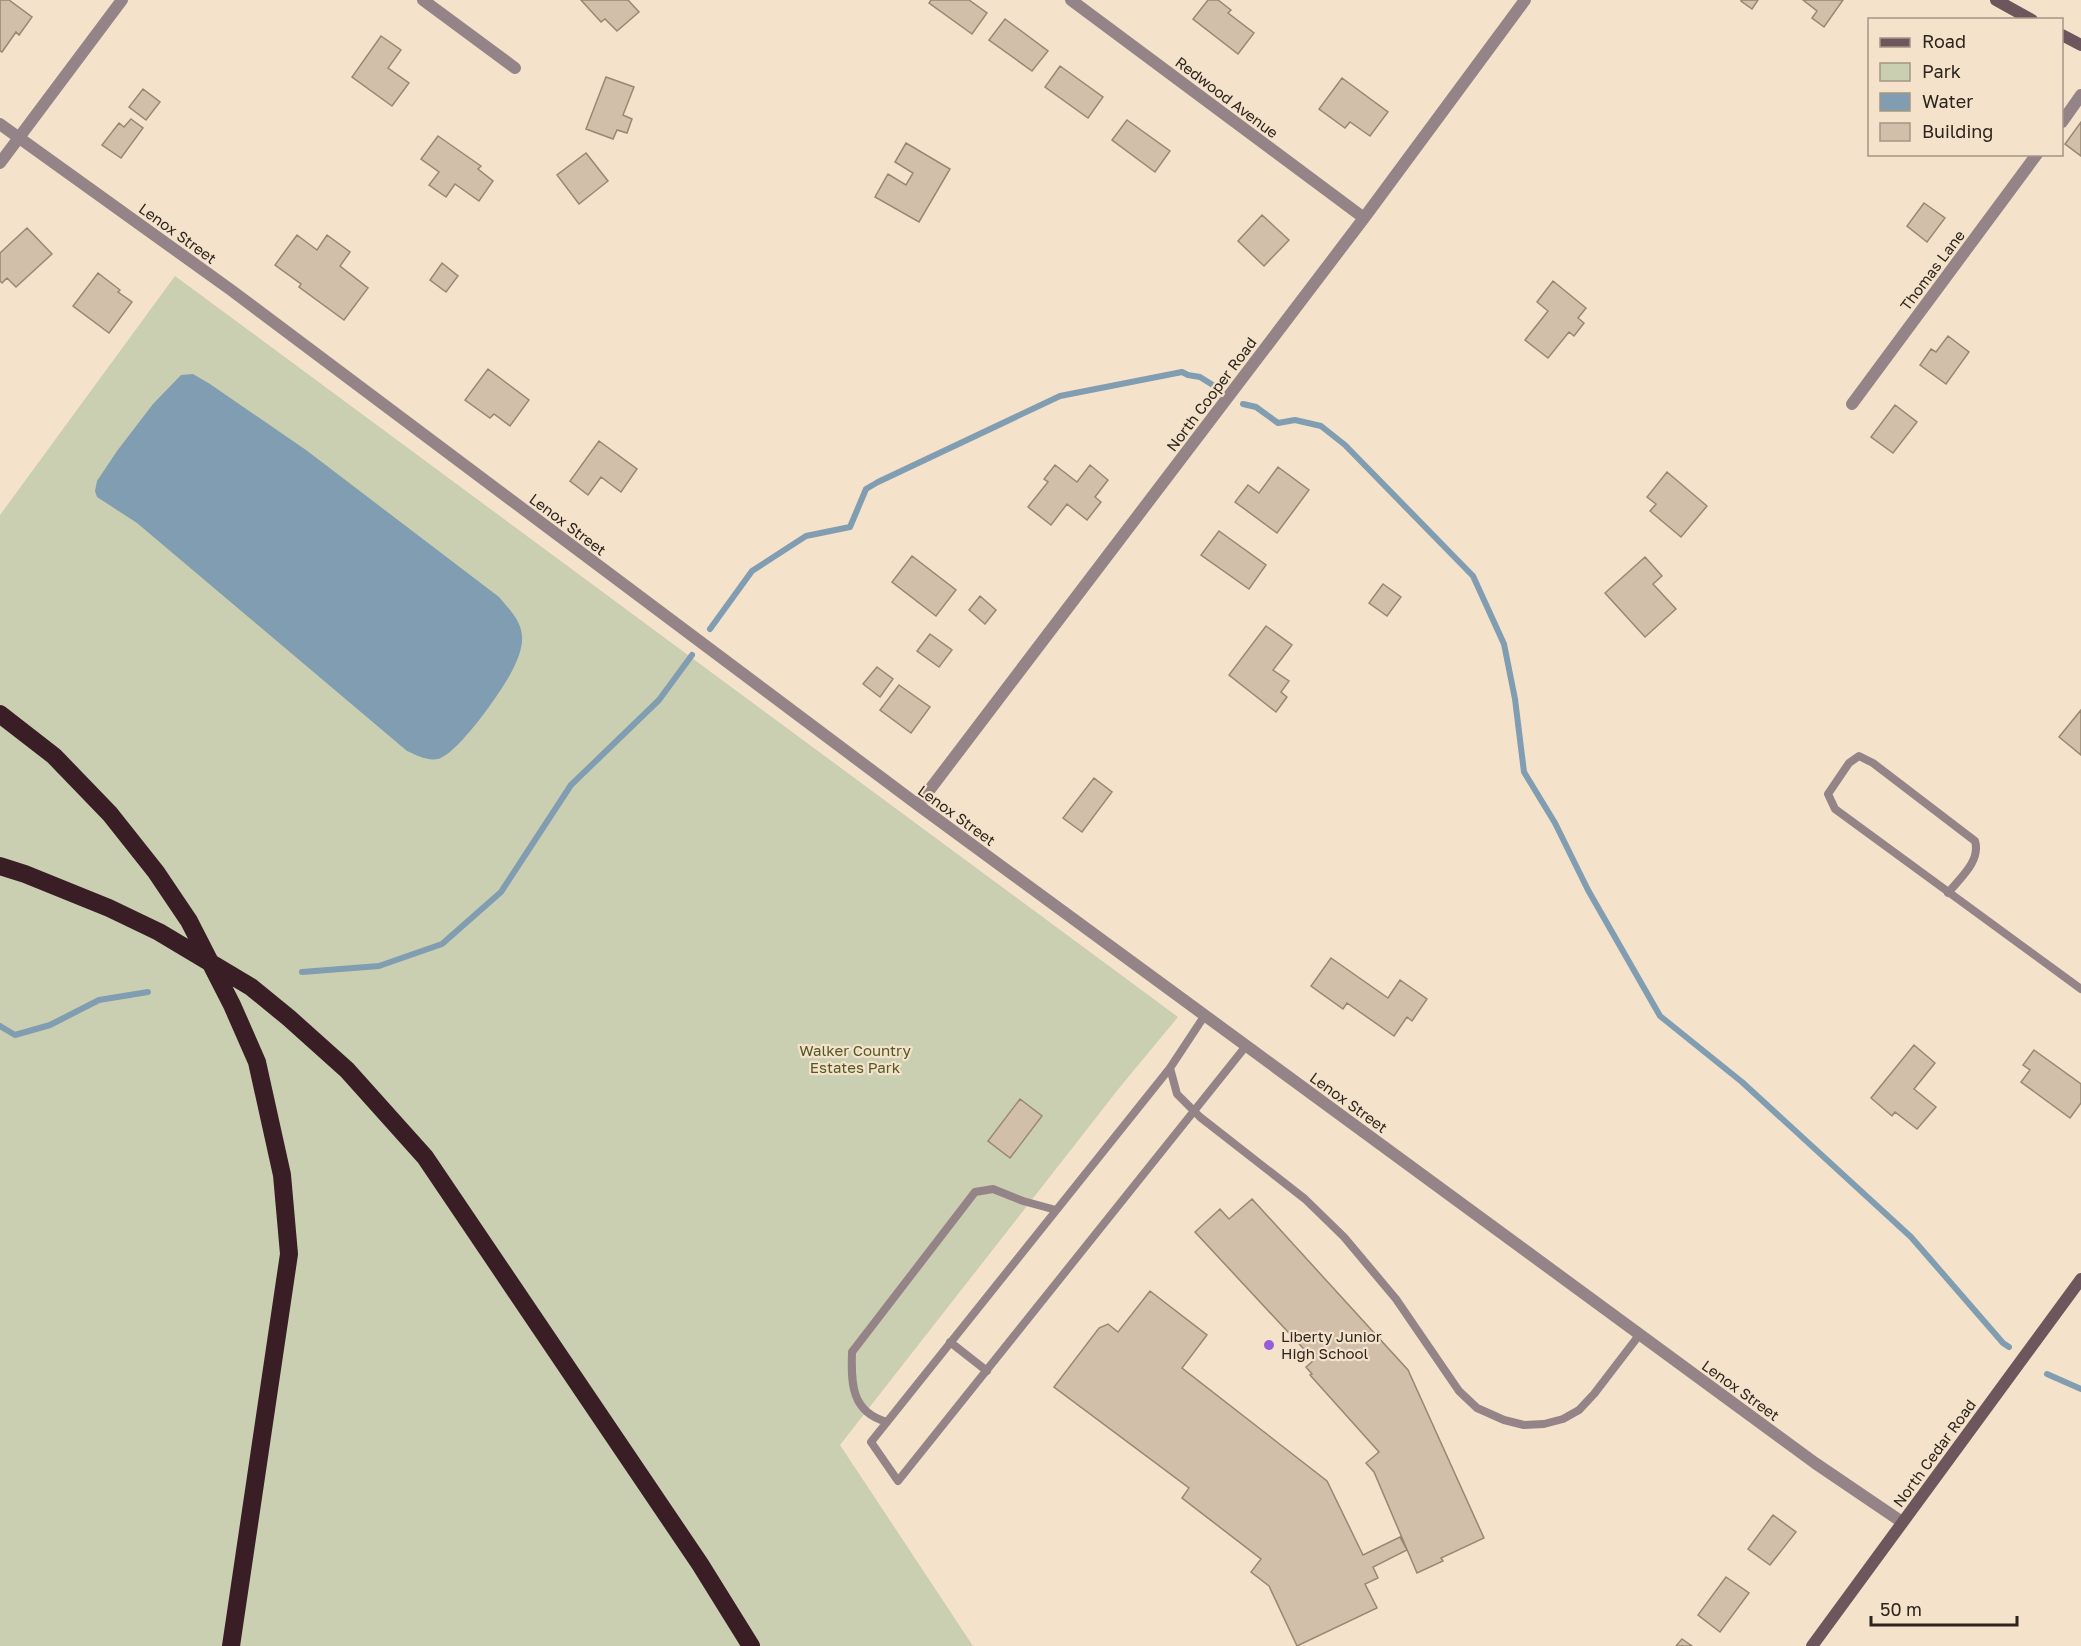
<svg xmlns="http://www.w3.org/2000/svg" width="2081" height="1646" viewBox="0 0 2081 1646" font-family="'Golos Text',sans-serif">
<style>
.green{fill:#cacfb2}
.water{fill:#809db1}
.lines{fill:none;stroke-linecap:round;stroke-linejoin:round}
.stream{stroke:#809db1;stroke-width:6}
.building{fill:#d1bfa9;stroke:#988772;stroke-width:1.5}
.lane{stroke:#948488;stroke-width:8}
.street{stroke:#948488;stroke-width:12}
.secondary{stroke:#6d575d;stroke-width:12}
.highway{stroke:#391e26;stroke-width:18}
.poi-dot{fill:#965dd6;stroke:#f4e2cb;stroke-width:2}
.labels{text-anchor:middle;dominant-baseline:central;stroke-width:4.5;stroke-linejoin:round;paint-order:stroke}
.street-label{font-size:15px;fill:#2c251d;stroke:#f4e2cb}
.park-label{font-size:15px;fill:#535925;stroke:#f4e2cb}
.poi-label{font-size:15px;fill:#2c251d;stroke:#f4e2cb;text-anchor:start}
</style>
<rect width="100%" height="100%" fill="#f4e2cb"/>
<!-- green -->
<path class="green" d="M175 276 1178 1017 1120 1087 840 1445 973 1646H0V515Z"/>
<!-- water -->
<path class="water" d="M193 374 210 384 306 450 499 597C509 609 521 620 522 636 523 648 517 661 512 671 502 691 458 754 438 759 427 761 416 755 407 751L137 523 97 497 95 491 97 481 117 451 153 404 181 375Z"/>
<g class="lines">
<!-- stream -->
<path class="stream" d="M1243 404 1256 407 1278 423 1295 420 1321 426 1345 445 1473 576 1504 644 1515 699 1524 772 1555 823 1588 890 1660 1016 1742 1082 1911 1237 2003 1343 2009 1347
M710 629 752 571 806 536 850 527 866 489 878 482 1060 396 1182 372 1188 375 1200 377 1216 387
M302 972 379 966 442 944 501 892 571 785 659 700 692 655
M0 1026 15 1035 50 1025 99 1000 148 992
M2047 1374 2081 1389"/>
</g>
<!-- building -->
<path class="building" d="M0 0H9L32 17 19 35 16 32 2 52 0 51Z
M581 0H628L639 12 617 31 605 19 601 22Z
M931 0H969L987 13 972 34 929 3Z
M1208 0H1218L1231 10 1228 13 1254 33 1238 54 1193 19Z
M1741 0H1758L1752 9 1741 1Z
M1803 0H1843L1824 27 1812 18 1817 11Z
M1005 19 1048 51 1032 71 989 40Z
M381 36 401 50 388 68 409 83 392 106 352 77Z
M1060 66 1103 97 1088 118 1045 87Z
M606 77 634 87 623 115 632 119 627 133 617 130 613 139 586 129Z
M1342 78 1388 112 1370 136 1350 122 1345 128 1319 109Z
M143 89 160 102 146 120 129 107Z
M131 119 143 128 121 158 102 145 119 123 124 127Z
M1127 120 1170 151 1155 172 1112 140Z
M2081 122V156L2065 144Z
M438 136 481 166 478 169 493 181 479 201 455 184 446 197 429 185 439 172 421 159Z
M906 143 950 169 919 222 875 197 888 174 906 185 913 173 895 162Z
M586 153 608 181 579 204 557 175Z
M1924 203 1945 218 1927 242 1907 226Z
M1262 215 1289 240 1264 266 1238 241Z
M27 228 52 254 16 287 7 278 2 283 0 281V253Z
M297 235 317 250 327 235 350 252 340 266 368 288 344 320 299 287 301 284 275 265Z
M442 263 458 276 446 292 430 280Z
M98 273 120 290 118 292 132 302 109 333 73 306Z
M1553 281 1586 308 1578 318 1584 323 1574 336 1569 332 1548 358 1525 340 1548 311 1537 302Z
M1948 336 1969 352 1946 384 1920 365 1931 349 1936 352Z
M488 369 529 400 510 426 494 414 490 418 465 400Z
M1895 405 1917 422 1893 453 1871 437Z
M599 441 637 469 621 492 601 477 588 495 570 481Z
M1055 465 1077 482 1090 465 1108 480 1095 497 1101 502 1087 520 1067 504 1051 525 1028 507 1048 482 1044 479Z
M1278 467 1309 490 1277 533 1235 502 1248 485 1259 493Z
M1667 472 1707 506 1681 537 1650 511 1656 504 1647 497Z
M1219 531 1266 565 1249 589 1201 555Z
M912 556 956 590 936 616 892 582Z
M1645 557 1662 576 1653 584 1676 609 1645 637 1605 593Z
M1383 584 1401 597 1387 616 1369 603Z
M980 596 996 610 985 624 969 610Z
M1266 626 1292 645 1273 670 1289 681 1281 692 1287 697 1276 712 1229 675Z
M930 634 952 650 939 667 917 651Z
M877 667 893 679 880 697 863 684Z
M899 685 930 707 911 733 880 710Z
M2081 710V755L2059 737Z
M1094 778 1112 792 1082 832 1063 818Z
M1331 958 1388 998 1400 980 1427 999 1412 1021 1407 1017 1394 1036 1347 1003 1343 1009 1311 986Z
M1914 1045 1935 1063 1914 1089 1936 1107 1917 1129 1895 1112 1892 1116 1871 1098Z
M2034 1050 2081 1084V1103L2070 1118 2021 1082 2030 1070 2023 1065Z
M1020 1099 1042 1116 1010 1158 988 1141Z
M1252 1199 1408 1370 1484 1538 1441 1558 1443 1561 1417 1573 1374 1472 1366 1463 1379 1452 1310 1375 1312 1374 1306 1367 1314 1360 1195 1232 1220 1209 1229 1219Z
M1150 1291 1207 1335 1182 1368 1327 1481 1363 1555 1400 1537 1407 1550 1373 1567 1378 1578 1365 1584 1377 1608 1297 1646 1269 1586 1251 1572 1261 1559 1182 1498 1189 1488 1054 1387 1099 1328 1108 1324 1118 1332Z
M1773 1515 1796 1532 1770 1565 1748 1549Z
M1726 1577 1749 1593 1720 1632 1698 1615Z
M1682 1639 1692 1646H1676Z"/>
<g class="lines">
<!-- lane -->
<path class="lane" d="M1948 893C1960 878 1981 861 1975 841L1873 763 1859 756 1849 763 1828 794 1835 809 2081 989
M1205 1015 1170 1068 1177 1094 1200 1117 1305 1199 1344 1237 1396 1299 1459 1391 1477 1408 1504 1420 1524 1425 1544 1424 1563 1419 1579 1410 1594 1394 1640 1334
M1170 1068 871 1442 898 1481 1246 1046
M950 1342 987 1371
M887 1422C851 1412 851 1383 852 1352L975 1192 993 1189 1023 1201 1056 1210"/>
<!-- street -->
<path class="street" d="M423 0 515 68
M1071 0 1364 218
M2062 122 2081 95
M0 124 231 290 918 805 1815 1463 1902 1522
M0 163 122 0
M1852 404 2037 154
M918 805 1364 218 1525 0"/>
<!-- secondary -->
<path class="secondary" d="M1996 0 2032 20
M2062 35 2081 45
M1812 1646 2081 1279"/>
<!-- highway -->
<path class="highway" d="M0 714 54 756 110 814 156 872 189 921 232 1005 257 1062 282 1175 289 1254 231 1646
M0 866 25 874 109 908 159 932 251 987 289 1018 347 1070 425 1157 700 1564 751 1646"/>
</g>
<!-- markers -->
<circle class="poi-dot" cx="1269" cy="1345" r="6"/>
<g class="labels">
<!-- street labels -->
<g class="street-label">
<text transform="translate(1227 97) rotate(37)">Redwood Avenue</text>
<text transform="translate(178 233) rotate(36)">Lenox Street</text>
<text transform="translate(1932 270) rotate(-53)">Thomas Lane</text>
<text transform="translate(1211 394) rotate(-53)">North Cooper Road</text>
<text transform="translate(568 524) rotate(37)">Lenox Street</text>
<text transform="translate(957 815) rotate(36)">Lenox Street</text>
<text transform="translate(1349 1102) rotate(36)">Lenox Street</text>
<text transform="translate(1741 1390) rotate(36)">Lenox Street</text>
<text transform="translate(1934 1453) rotate(-54)">North Cedar Road</text>
</g>
<!-- park labels -->
<g class="park-label">
<text x="855" y="1050">Walker Country<tspan x="855" dy="17">Estates Park</tspan></text>
</g>
<!-- poi labels -->
<g class="poi-label">
<text x="1281" y="1336">Liberty Junior<tspan x="1281" dy="17">High School</tspan></text>
</g>
</g>
<!-- legend -->
<rect x="1868" y="18" width="195" height="138" fill="#f4e2cb" stroke="#a49685" stroke-width="1.5"/>
<rect x="1880" y="38" width="30" height="9" fill="#6d575d" stroke="#a49685" stroke-width="1.5"/>
<text x="1922" y="48" font-size="18" fill="#2c251d">Road</text>
<rect x="1880" y="63" width="30" height="18" fill="#cacfb2" stroke="#a49685" stroke-width="1.5"/>
<text x="1922" y="78" font-size="18" fill="#2c251d">Park</text>
<rect x="1880" y="93" width="30" height="18" fill="#809db1" stroke="#a49685" stroke-width="1.5"/>
<text x="1922" y="108" font-size="18" fill="#2c251d">Water</text>
<rect x="1880" y="123" width="30" height="18" fill="#d1bfa9" stroke="#a49685" stroke-width="1.5"/>
<text x="1922" y="138" font-size="18" fill="#2c251d">Building</text>
<!-- scale -->
<path d="M1871 1616v9h146v-9" fill="none" stroke="#2c251d" stroke-width="3"/>
<text x="1880" y="1616" font-size="18" fill="#2c251d" stroke="#f4e2cb" stroke-width="4.5" paint-order="stroke">50 m</text>
</svg>
